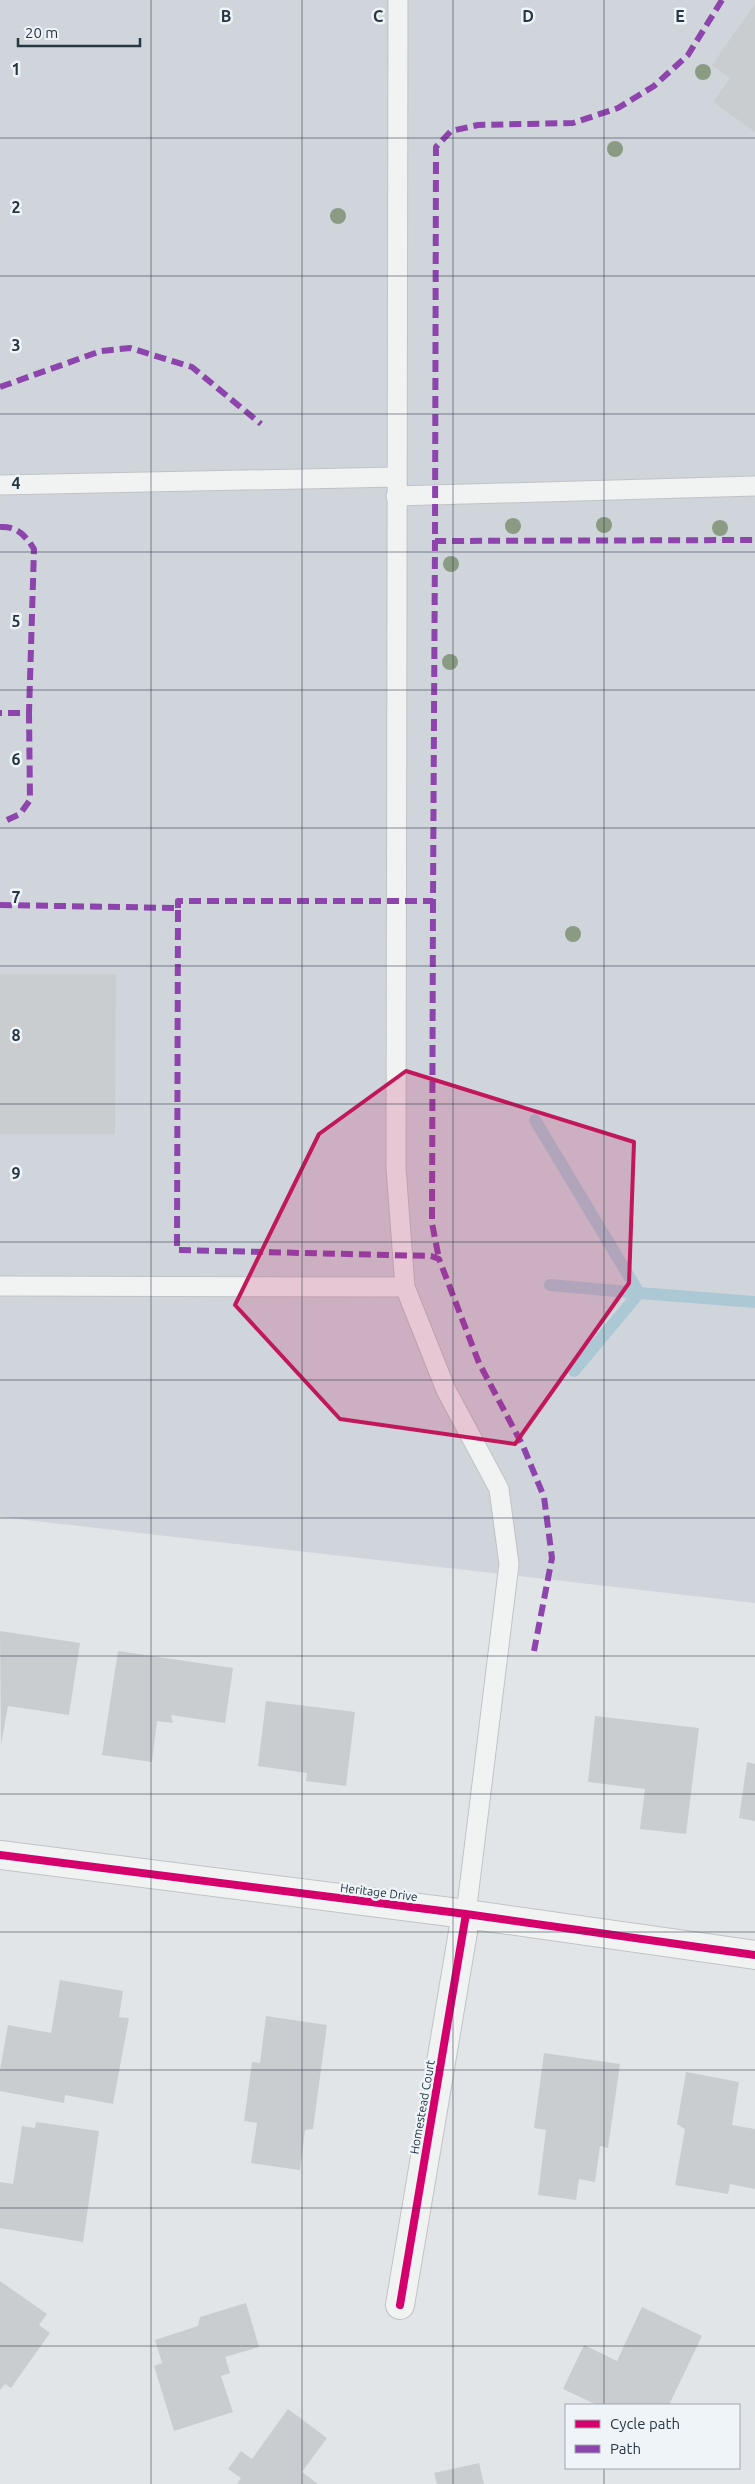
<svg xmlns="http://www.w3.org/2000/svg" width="755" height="2484" viewBox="0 0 755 2484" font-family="Ubuntu,sans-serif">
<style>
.built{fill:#cfd5db}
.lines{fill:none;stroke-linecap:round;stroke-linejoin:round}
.stream{stroke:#adc8d5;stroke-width:12}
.building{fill:#cacdcf}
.lane-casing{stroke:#c0c3c5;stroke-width:21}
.street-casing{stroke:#c0c3c5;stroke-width:30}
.lane{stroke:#f1f3f3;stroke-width:19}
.street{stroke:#f1f3f3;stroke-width:28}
.quiet{stroke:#8e44ad;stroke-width:6;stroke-dasharray:12 6;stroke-linecap:butt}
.cycleway-casing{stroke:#eef4f7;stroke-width:11}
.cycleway{stroke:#d6006c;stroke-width:8}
.tree{fill:#8b9b83}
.marked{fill:#c2185b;fill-opacity:0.2;stroke:#c2185b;stroke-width:4;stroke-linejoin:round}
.grid{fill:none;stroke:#263642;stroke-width:1;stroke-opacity:0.55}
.labels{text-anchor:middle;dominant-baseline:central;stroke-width:5;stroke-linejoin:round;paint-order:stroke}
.street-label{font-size:12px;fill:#263642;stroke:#eef4f7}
.grid-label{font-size:16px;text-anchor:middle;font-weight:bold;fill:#263642;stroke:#eef4f7;stroke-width:5;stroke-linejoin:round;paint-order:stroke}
</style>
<rect width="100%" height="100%" fill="#e2e5e7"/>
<!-- built -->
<path class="built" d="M0 0H755V1603L0 1517Z"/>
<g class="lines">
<!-- stream -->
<path class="stream" d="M535 1120 639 1293 755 1302
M550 1285 639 1293
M574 1371 639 1293"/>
</g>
<!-- building -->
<path class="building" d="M755 4V132L713 102 730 78 712 65Z
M0 974H116L115 1134H0Z
M0 1631 80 1643 69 1715 8 1706 1 1745Z
M118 1651 233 1668 225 1723 171 1715 173 1723 157 1721 152 1762 102 1755Z
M266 1701 355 1712 346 1786 306 1781 307 1773 258 1766Z
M595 1716 699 1728 686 1834 640 1829 645 1789 588 1782Z
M747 1762 755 1764V1821L739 1818Z
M60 1980 123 1991 119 2017 129 2018 113 2104 65 2095 64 2103 0 2091V2070L8 2025 51 2033Z
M266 2016 327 2025 313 2129 305 2130 300 2170 251 2163 257 2123 244 2121 252 2062 260 2063Z
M544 2053 620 2064 608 2148 600 2146 595 2182 579 2179 576 2200 538 2195 546 2130 534 2128Z
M686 2072 739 2082 732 2125 755 2129V2189L730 2184 728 2194 675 2185 685 2129 677 2124Z
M36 2122 99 2131 83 2242 0 2228V2182L13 2184 22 2126 35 2128Z
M0 2281 47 2314 39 2325 50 2333 11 2388 5 2384 0 2390Z
M246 2303 259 2347 225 2357 230 2373 221 2376 233 2412 174 2431 154 2366 162 2363 155 2340 198 2326 200 2317Z
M642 2307 702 2336 669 2405H597L563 2389 584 2345 617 2361Z
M288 2409 327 2438 302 2472 318 2484H237L241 2478 228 2469 241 2451 252 2459Z
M479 2463 484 2484H437L434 2473Z"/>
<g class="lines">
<!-- lane casing -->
<g class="lane-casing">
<path id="lane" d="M398 0 396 1168 405 1287 446 1390 499 1489 509 1564 466 1914
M0 485 397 477
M396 496 755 486
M0 1286 405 1287"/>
</g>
<!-- street casing -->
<g class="street-casing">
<path id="street" d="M0 1855 466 1914 755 1955
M400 2305 466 1914"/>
</g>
<!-- lane -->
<use href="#lane" class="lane"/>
<!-- street -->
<use href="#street" class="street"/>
<!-- quiet -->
<path class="quiet" d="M722 0 688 55 654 86 618 108 573 123 478 125 451 131 436 147 435 541 755 540
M0 387 101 351 130 348 192 367 261 424
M0 527C17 526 25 535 34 549L29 713H0
M7 820 20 814 30 800 29 713
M433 901 432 1223 439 1259
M0 905 178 908 177 1250 431 1256 439 1259 479 1363 523 1446 544 1497 552 1558 534 1651
M178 908V901H433L435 541"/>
<!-- cycleway casing -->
<g class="cycleway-casing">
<path id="cycleway" d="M0 1855 466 1914 755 1955
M400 2305 466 1914"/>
</g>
<!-- cycleway -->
<use href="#cycleway" class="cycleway"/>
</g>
<!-- trees -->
<g class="tree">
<circle cx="703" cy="72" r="8"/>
<circle cx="615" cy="149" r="8"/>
<circle cx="338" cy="216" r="8"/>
<circle cx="604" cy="525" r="8"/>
<circle cx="513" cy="526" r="8"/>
<circle cx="720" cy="528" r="8"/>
<circle cx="451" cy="564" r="8"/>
<circle cx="450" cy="662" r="8"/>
<circle cx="573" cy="934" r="8"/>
</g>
<!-- marked area -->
<path class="marked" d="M406 1071 634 1142 629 1283 515 1444 340 1419 235 1305 319 1134Z"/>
<!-- grid -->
<path class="grid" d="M151 0V2484M302 0V2484M453 0V2484M604 0V2405M0 138H755M0 276H755M0 414H755M0 552H755M0 690H755M0 828H755M0 966H755M0 1104H755M0 1242H755M0 1380H755M0 1518H755M0 1656H755M0 1794H755M0 1932H755M0 2070H755M0 2208H755M0 2346H755M604 2468V2484"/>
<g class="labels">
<!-- street labels -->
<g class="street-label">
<text transform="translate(379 1892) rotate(7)">Heritage Drive</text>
<text transform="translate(422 2107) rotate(-80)">Homestead Court</text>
</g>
</g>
<g class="grid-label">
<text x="226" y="22">B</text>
<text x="378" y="22">C</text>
<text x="528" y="22">D</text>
<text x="680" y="22">E</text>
<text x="16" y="75">1</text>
<text x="16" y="213">2</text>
<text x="16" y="351">3</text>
<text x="16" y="489">4</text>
<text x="16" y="627">5</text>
<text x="16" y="765">6</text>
<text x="16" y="903">7</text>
<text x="16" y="1041">8</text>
<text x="16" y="1179">9</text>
</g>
<!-- legend -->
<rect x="565" y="2404" width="175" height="65" fill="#eef4f7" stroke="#9ea8af"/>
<rect x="575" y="2420" width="25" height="8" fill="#d6006c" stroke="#9ea8af"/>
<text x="610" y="2429" font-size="15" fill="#263642">Cycle path</text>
<rect x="575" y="2445" width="25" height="8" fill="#8e44ad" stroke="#9ea8af"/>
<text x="610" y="2454" font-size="15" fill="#263642">Path</text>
<!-- scale -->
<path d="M18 38v8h122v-8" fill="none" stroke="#263642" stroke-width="2.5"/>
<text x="25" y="38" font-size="15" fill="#263642" stroke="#eef4f7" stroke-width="4" paint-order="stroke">20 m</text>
</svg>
